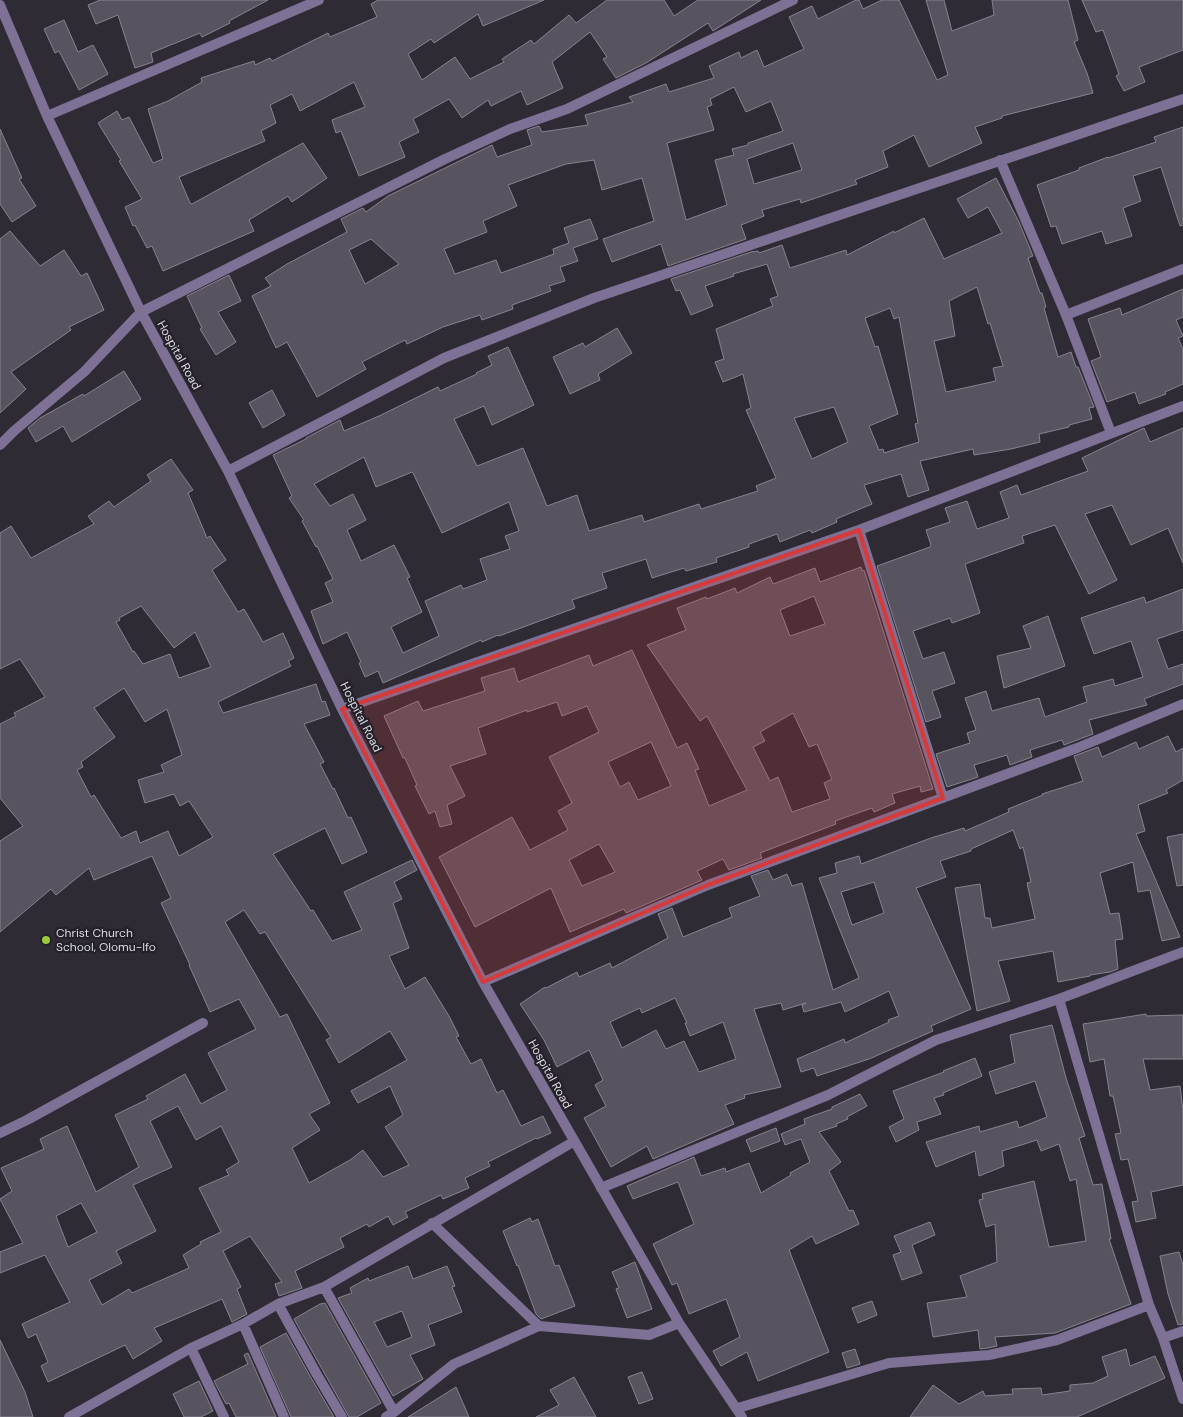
<svg xmlns="http://www.w3.org/2000/svg" width="1183" height="1417" viewBox="0 0 1183 1417" font-family="'DM Sans',sans-serif">
<style>
.building{fill:#57535f;stroke:#878390;fill-rule:evenodd}
.lines{fill:none;stroke-linecap:round;stroke-linejoin:round}
.minor{stroke:#7d7295;stroke-width:10}
.marked{fill:#d73a3b;fill-opacity:0.2;stroke:#d73a3b;stroke-width:4;stroke-linejoin:round}
.poi-dot{fill:#98cb37;stroke:#24212b;stroke-width:2}
.labels{text-anchor:middle;dominant-baseline:central;stroke-width:4.5;stroke-linejoin:round;paint-order:stroke}
.street-label{font-size:12px;fill:#dddbe2;stroke:#24212b}
.poi-label{font-size:12px;fill:#dddbe2;stroke:#24212b;text-anchor:start}
</style>
<rect width="100%" height="100%" fill="#2e2b35"/>
<!-- building -->
<path class="building" d="M100 0H268L229 21 230 23 202 37 200 33 151 53 153 62 135 68 118 15 96 24 88 5Z
M378 0H544L483 26 478 14 434 43 431 39 408 54 422 80 455 57 470 79 504 62 502 59 531 40 534 44 569 15 576 23 607 0H664L674 16 698 0H761L713 31 708 23 646 63 616 78 603 59 607 57 590 32 552 62 563 88 527 105 521 91 491 106 488 100 462 118 449 99 413 119 419 132 399 142 405 157 359 176 341 131 336 133 332 120 365 107 354 82 300 111 292 94 270 105 276 123 261 131 265 141 179 177 190 203 192 204 303 143 327 178 292 202 288 196 249 220 254 231 163 271 152 246 147 248 135 225 133 226 125 207 142 199 119 161 121 160 98 123 117 111 122 120 129 117 153 163 163 159 148 109 168 101 202 82 201 78 254 61 255 65 270 58 272 61 328 33 330 37 377 17 371 4Z
M856 0H859L863 9 882 0H899L937 80 948 75 926 0H944L952 31 994 15 992 0H1068L1078 40 1074 42 1087 73 1093 93 1002 116V118L975 127 982 143 929 167 914 135 883 151 888 167 855 180 857 184 801 203 800 199 762 210 764 216 741 225 746 239 668 266 661 244 612 262 603 239 654 221 642 178 602 190 594 160 566 164 508 185 517 206 483 221 487 232 444 249 455 274 496 260 501 273 554 254 553 249 569 243 564 228 590 219 598 239 573 248 578 261 560 267 565 281 549 286 551 291 512 305 513 309 482 320 480 315 443 327 407 344 405 340 362 362 366 369 317 397 287 342 276 348 252 296 271 286 265 278 287 264 347 232 341 219 363 208 366 212 388 196 492 145 497 157 532 145 527 130 539 126 542 132 588 125 585 115 633 102 629 97 666 84 669 92 714 78 709 66 739 52 741 58 757 50 764 67 804 49 789 17 812 6 818 19ZM734 87 746 112 771 101 783 131 748 143V145L732 149 734 155 715 160 727 205 686 220 667 143 714 130 707 107 712 105 710 99ZM793 143 802 170 754 184 747 159ZM371 239 399 264 365 284 349 250Z
M1082 0H1183V50L1139 67 1145 82 1124 91 1116 76 1119 74 1103 30 1096 32Z
M64 20 78 52 93 45 108 74 79 90 59 51 55 53 44 29Z
M1183 127V225L1180 226 1161 167 1133 176 1141 201 1123 208 1132 236 1106 244 1102 231 1062 244 1056 226 1051 227 1037 185 1079 170V168L1108 157V158L1156 142 1154 137Z
M0 129 22 178 19 179 36 206 12 222 0 204Z
M996 178 1019 222 1033 256 1028 258 1040 293H1042L1046 307 1044 308 1058 357 1071 352 1076 367H1078L1094 407 1089 408 1092 419 1069 425V427L1039 434 1040 442 1011 449 974 455 973 449 920 461 929 490 908 497 901 474 864 485 872 504 836 519 837 522 812 533 810 530 780 542 777 534 749 544V547L716 558 717 562 686 571 684 568 652 578 646 559 602 573 607 588 572 600 575 608 499 636 498 635 482 642 481 640 383 683 378 671 365 677 359 663 361 662 347 632 323 644 311 611 333 602 325 583 333 579 317 546 316 547 302 521 304 520 289 498 292 496 273 455 306 439V438L340 420 344 431 379 416 438 387 440 391 477 374 476 373 492 365 488 356 508 347 534 405 492 425 484 406 454 419 477 466 523 448 547 506 577 495 589 531 642 515 644 522 699 504 701 509 758 491 756 486 776 478 746 410 751 408 743 374 723 382 715 362 724 359 716 329 773 306 770 299 778 296 767 264 733 274 734 276 705 286 713 306 691 315 680 290 676 291 671 279 751 252 758 251 759 253 782 245 790 268 846 250 847 255 894 231V233L924 218 944 259 1002 233 988 207 968 218 957 199ZM977 287 988 324 990 323 1003 366 993 368 996 381 946 392 934 341 955 336 949 301ZM890 308 894 319 899 317 918 423 915 424 919 442 884 453 883 449 879 450 869 426 898 414 878 346 875 347 865 318ZM834 407 848 442 812 459 794 418ZM364 457 376 487 412 472 413 473 442 533 509 502 519 531 505 536 510 549 480 559 487 580 463 589 461 585 425 601 439 636 403 653 391 627 422 612 407 578 410 577 394 545 361 561 347 530 366 520 353 494 330 506 314 484Z
M10 231 40 266 64 250 81 276 87 273 104 310 69 327 71 330 11 372 26 389 0 413V239Z
M229 275 241 301 218 312 236 342 216 355 200 329 202 328 187 296Z
M1183 289V317L1176 320 1183 336 1178 338 1183 349V384L1165 392 1166 394 1139 404 1135 392 1107 402 1091 361 1101 357 1088 319 1120 308 1122 315Z
M617 328 632 353 598 374 600 380 570 394 553 357 583 343 585 347Z
M124 371 141 399 72 442 63 426 36 442 28 428 40 418 83 394 84 396Z
M272 390 285 415 263 428 249 403Z
M1144 428 1150 442 1183 428V563L1168 528 1131 545 1112 505 1085 514 1117 580 1089 594 1055 525 1022 536 1024 543 965 564 980 613 952 623 950 618 913 631 923 659 944 652 955 683 932 691 941 717 926 722 877 566 930 547 931 545 926 530 950 522 945 508 967 501 977 529 1009 518 1000 492 1017 485 1021 495 1088 471 1082 458Z
M171 459 193 490 188 493 207 538 210 536 226 560 212 570 238 612 244 609 263 642 283 633 294 658 288 661 291 666 218 702 223 713 316 684 322 702 325 701 330 715 304 724 324 762 320 764 333 789 334 788 348 818 351 817 367 852 342 864 325 828 273 854 311 911 313 910 332 941 362 930 344 892 412 860 417 870 394 882 402 899 393 903 409 948 389 956 405 989 425 977 449 1016 459 1036 456 1037 471 1064 481 1059 497 1093 503 1090 521 1126 543 1116 551 1133 537 1139 536 1138 488 1162 490 1166 465 1178 469 1188 443 1199 441 1195 405 1212 408 1217 393 1225 388 1216 369 1227 367 1224 340 1238 344 1247 295 1271 302 1288 279 1296 275 1284 282 1282 250 1236 223 1251 241 1287 237 1289 247 1314 232 1322 222 1299 154 1328 162 1341 133 1359 125 1345 48 1382 41 1366 48 1362 36 1334 28 1338 22 1324 70 1302 45 1255 0 1273V1252L23 1243 0 1199 12 1191 1 1168 44 1149 40 1139 67 1126 96 1192 139 1167 115 1115 148 1099 146 1096 185 1074 201 1104 227 1090 208 1053 256 1029 239 999 210 1012 189 965H190L161 903 171 898 152 856 94 880 89 868 56 895 51 889 0 932V841L23 826 0 798V724L16 716 14 713 45 697 20 659 0 669V533L11 526 31 558 94 524 88 516 109 501 114 507 151 481 147 475ZM141 606 174 648 195 632 211 667 179 678 170 654 143 664 134 651 133 652 116 622 120 620 119 618ZM124 688 145 722 167 709 182 755 161 765 164 772 138 780 145 803 174 794 180 806 189 801 213 837 179 856 168 831 140 843 136 831 121 838 94 795 91 797 77 770 83 767 81 762 115 737 94 708ZM244 910 260 934 265 932 331 1037 326 1040 339 1063 390 1031 407 1060 351 1091 358 1103 390 1086 403 1115 385 1127 409 1165 383 1177 363 1150 350 1160 309 1183 292 1148 320 1130 309 1114 330 1103 287 1014 280 1017 225 922ZM178 1106 196 1140 221 1126 239 1162 226 1170 229 1175 199 1188 221 1232 200 1242 201 1244 183 1255 189 1268 132 1293 129 1289 102 1305 89 1280 122 1263 116 1251 156 1231 133 1185 172 1167 150 1121ZM81 1203 97 1232 68 1247 56 1216Z
M861 567 862 571 864 570 933 789 921 792 920 786 892 794 895 803 874 812 872 808 835 821 836 824 760 853 762 858 729 870 723 859 697 871 702 880 626 913 624 909 570 932 551 888 475 927 439 857 512 817 530 850 568 830 558 811 572 803 549 757 599 732 587 706 562 716 557 702 527 712V710L478 728 486 754 450 766 465 796 447 805 452 824 440 827 435 811 429 814 415 786 417 785 405 758H403L384 716 418 701 423 711 485 691 481 678 514 668 518 682 589 655 593 666 632 650 677 748 687 743 699 769 695 770 709 806 747 790 707 716 700 721 647 645 686 630 677 608 706 597 707 599 735 588 737 593 770 577 773 584 815 568 820 582ZM814 596 825 624 790 636 780 610ZM793 713 809 747 817 744 832 779 824 783 830 799 792 812 778 777 770 781 753 747 765 741 760 732ZM651 742 671 786 638 800 629 782 620 787 608 762ZM599 844 615 872 582 886 569 860Z
M1183 589V630L1157 639 1168 669 1183 664V684L1144 699 1147 705 1089 720 1093 734 1064 745 1062 740 1030 750 1032 757 1010 765 1007 755 974 765 978 777 947 787 936 754 970 743 967 733 976 730 965 698 986 691 992 711 1039 698 1045 717 1087 702 1083 687 1113 679 1115 686 1143 677 1131 641 1094 654 1081 618 1144 597 1146 603Z
M1048 616 1065 666 1004 688 997 656 1031 648 1023 626Z
M1168 736 1176 752 1183 748V780L1166 790 1168 793 1138 805 1145 831 1136 834 1180 937 1162 941 1150 890 1138 892 1133 862 1100 873 1110 914 1119 913 1123 939 1115 940 1118 969 1110 972 1090 975V976L1058 982 1053 951 998 961 1010 1001 977 1011 955 888 980 884 985 918H990L992 928 1035 919 1027 883 1031 882 1023 847 1020 849 1013 830 971 849V851L940 861 946 877 916 888 971 1009 931 1026 933 1031 869 1059 817 1076 814 1068 801 1072 797 1059 844 1039 845 1043 889 1022 888 1020 899 1016 889 991 845 1012 841 1002 804 1012 802 1005 806 1003 783 1010 781 1003 754 1009 781 1087 744 1095 745 1098 725 1105 734 1124 653 1159 647 1146 611 1167 584 1118 606 1106 595 1085 603 1080 589 1050 557 1067 544 1040 520 1004 545 987 546 988 577 972 579 977 610 963 612 968 668 938 658 914 672 908 683 937 732 917 729 908 760 896 751 876 768 870 773 880 787 874 792 886 802 883 833 990 859 978 819 878 837 873 835 863 859 856 861 864 931 838 964 828 965 831 1009 812 1008 809 1043 795 1042 794 1083 781 1074 756 1098 747 1102 757 1136 742 1139 749ZM874 882 884 913 852 925 841 892ZM675 998 687 1023H685L690 1036 723 1022 736 1059 699 1072 684 1041 666 1049 656 1030 622 1048 610 1022 640 1008 642 1013Z
M1183 834V885L1177 886 1167 837Z
M1146 1014V1016L1183 1015V1059H1143L1150 1090 1180 1086 1183 1111V1185L1151 1192 1156 1218 1136 1222 1132 1202 1138 1201 1128 1159 1121 1160 1115 1134 1121 1133 1113 1096H1110L1104 1059 1090 1062 1083 1024Z
M1052 1025 1066 1078 1085 1136 1079 1138 1093 1185 1102 1184 1111 1239H1109L1131 1304 1055 1333 995 1337 997 1346 988 1348 980 1349 978 1330 933 1337 927 1303 967 1297 960 1276 997 1262 995 1224 986 1227 979 1200 983 1199 982 1194 1034 1181 1049 1247 1086 1241 1076 1179 1070 1181 1059 1144 1041 1151 1037 1140 1002 1151 1004 1166 979 1176 975 1151 936 1167 926 1142 979 1126 980 1132 1017 1121 1019 1128 1047 1117 1035 1081 996 1094 989 1072 1015 1063 1010 1035Z
M975 1058 982 1076 943 1093 944 1095 934 1098 941 1114 917 1122 919 1130 896 1142 889 1127 904 1119 893 1091 944 1072 943 1071Z
M860 1094 867 1106 847 1117 848 1119 836 1124 837 1126 819 1132 841 1162 829 1171 849 1211 853 1210 859 1224 816 1244 812 1236 789 1250 829 1352 758 1381 747 1352 721 1366 713 1351 740 1337 726 1299 689 1314 677 1283 672 1285 653 1244 694 1224 678 1182 633 1199 627 1186 694 1157 701 1176 725 1168 726 1172 749 1163 761 1193 791 1175 790 1173 810 1162 801 1139 785 1145 781 1134 805 1124 804 1119 832 1109V1107Z
M776 1128 780 1141 751 1152 746 1140Z
M530 1218 532 1222 538 1219 555 1266 559 1265 575 1306 541 1319 536 1314 518 1265 517 1266 503 1231Z
M930 1222 935 1235 912 1245 922 1273 902 1280 893 1255 901 1252 894 1236Z
M1179 1252 1183 1265V1324L1178 1325 1168 1294 1160 1256Z
M635 1262 652 1309 627 1318 616 1289 619 1288 612 1272Z
M408 1266 413 1279 447 1266 455 1286 452 1287 462 1312 428 1325 435 1345 410 1355 423 1379 393 1396 338 1298 352 1293 350 1288 368 1278 369 1281ZM402 1311 412 1337 387 1347 374 1322Z
M872 1301 877 1315 858 1323 852 1308Z
M325 1303 381 1403 357 1417H349L294 1319 320 1304Z
M286 1333 310 1376 334 1417H291L260 1347Z
M0 1340 25 1392 33 1417H0Z
M855 1349 860 1364 847 1368 842 1353Z
M1126 1349 1130 1366 1155 1356 1165 1378 1077 1417H910L933 1385 959 1404 983 1391 985 1396 1013 1394 1012 1389 1041 1388 1042 1395 1070 1391V1385L1093 1383 1108 1376 1102 1357Z
M248 1353 276 1417H236L229 1403 226 1404 214 1381 248 1364 244 1355Z
M642 1372 653 1399 639 1404 628 1377Z
M574 1377 596 1417H536L559 1405 550 1390Z
M199 1381 213 1411 201 1417H184L173 1394Z
M456 1387 469 1417H408Z"/>
<g class="lines">
<!-- minor -->
<path class="minor" d="M0 5 47 116 141 312 228 471 342 709 483 982 679 1323 742 1417
M47 116 319 0
M1000 160 1066 315 1111 433
M1066 315 1183 269
M0 445 14 431 84 372 141 312 445 159 510 129 567 109 793 0
M228 471 444 358 594 298 1183 99
M859 530 943 798
M342 709 859 530 1183 406
M483 982 708 885 1077 748 1183 704
M1059 999 1149 1305 1163 1338 1183 1399
M0 1133 27 1120 203 1023
M601 1188 828 1095 936 1040 1059 999 1183 952
M432 1223 539 1326
M324 1287 394 1412
M278 1304 316 1373 342 1417
M243 1324 284 1417
M1163 1338 1183 1331
M191 1348 224 1417
M738 1408 889 1363 989 1355 1057 1340 1149 1305
M69 1417 191 1348 243 1324 278 1304 324 1287 573 1142
M386 1417 394 1412 454 1364 539 1326 649 1335 679 1323"/>
</g>
<!-- marked area -->
<path class="marked" d="M859 530 943 798 708 885 483 982 342 709Z"/>
<!-- markers -->
<circle class="poi-dot" cx="46" cy="940" r="5"/>
<g class="labels">
<!-- street labels -->
<g class="street-label">
<text transform="translate(179 355) rotate(61)">Hospital Road</text>
<text transform="translate(361 717) rotate(63)">Hospital Road</text>
<text transform="translate(550 1074) rotate(61)">Hospital Road</text>
</g>
<!-- poi labels -->
<g class="poi-label">
<text x="56" y="933">Christ Church<tspan x="56" dy="14">School, Olomu-Ifo</tspan></text>
</g>
</g>
</svg>
